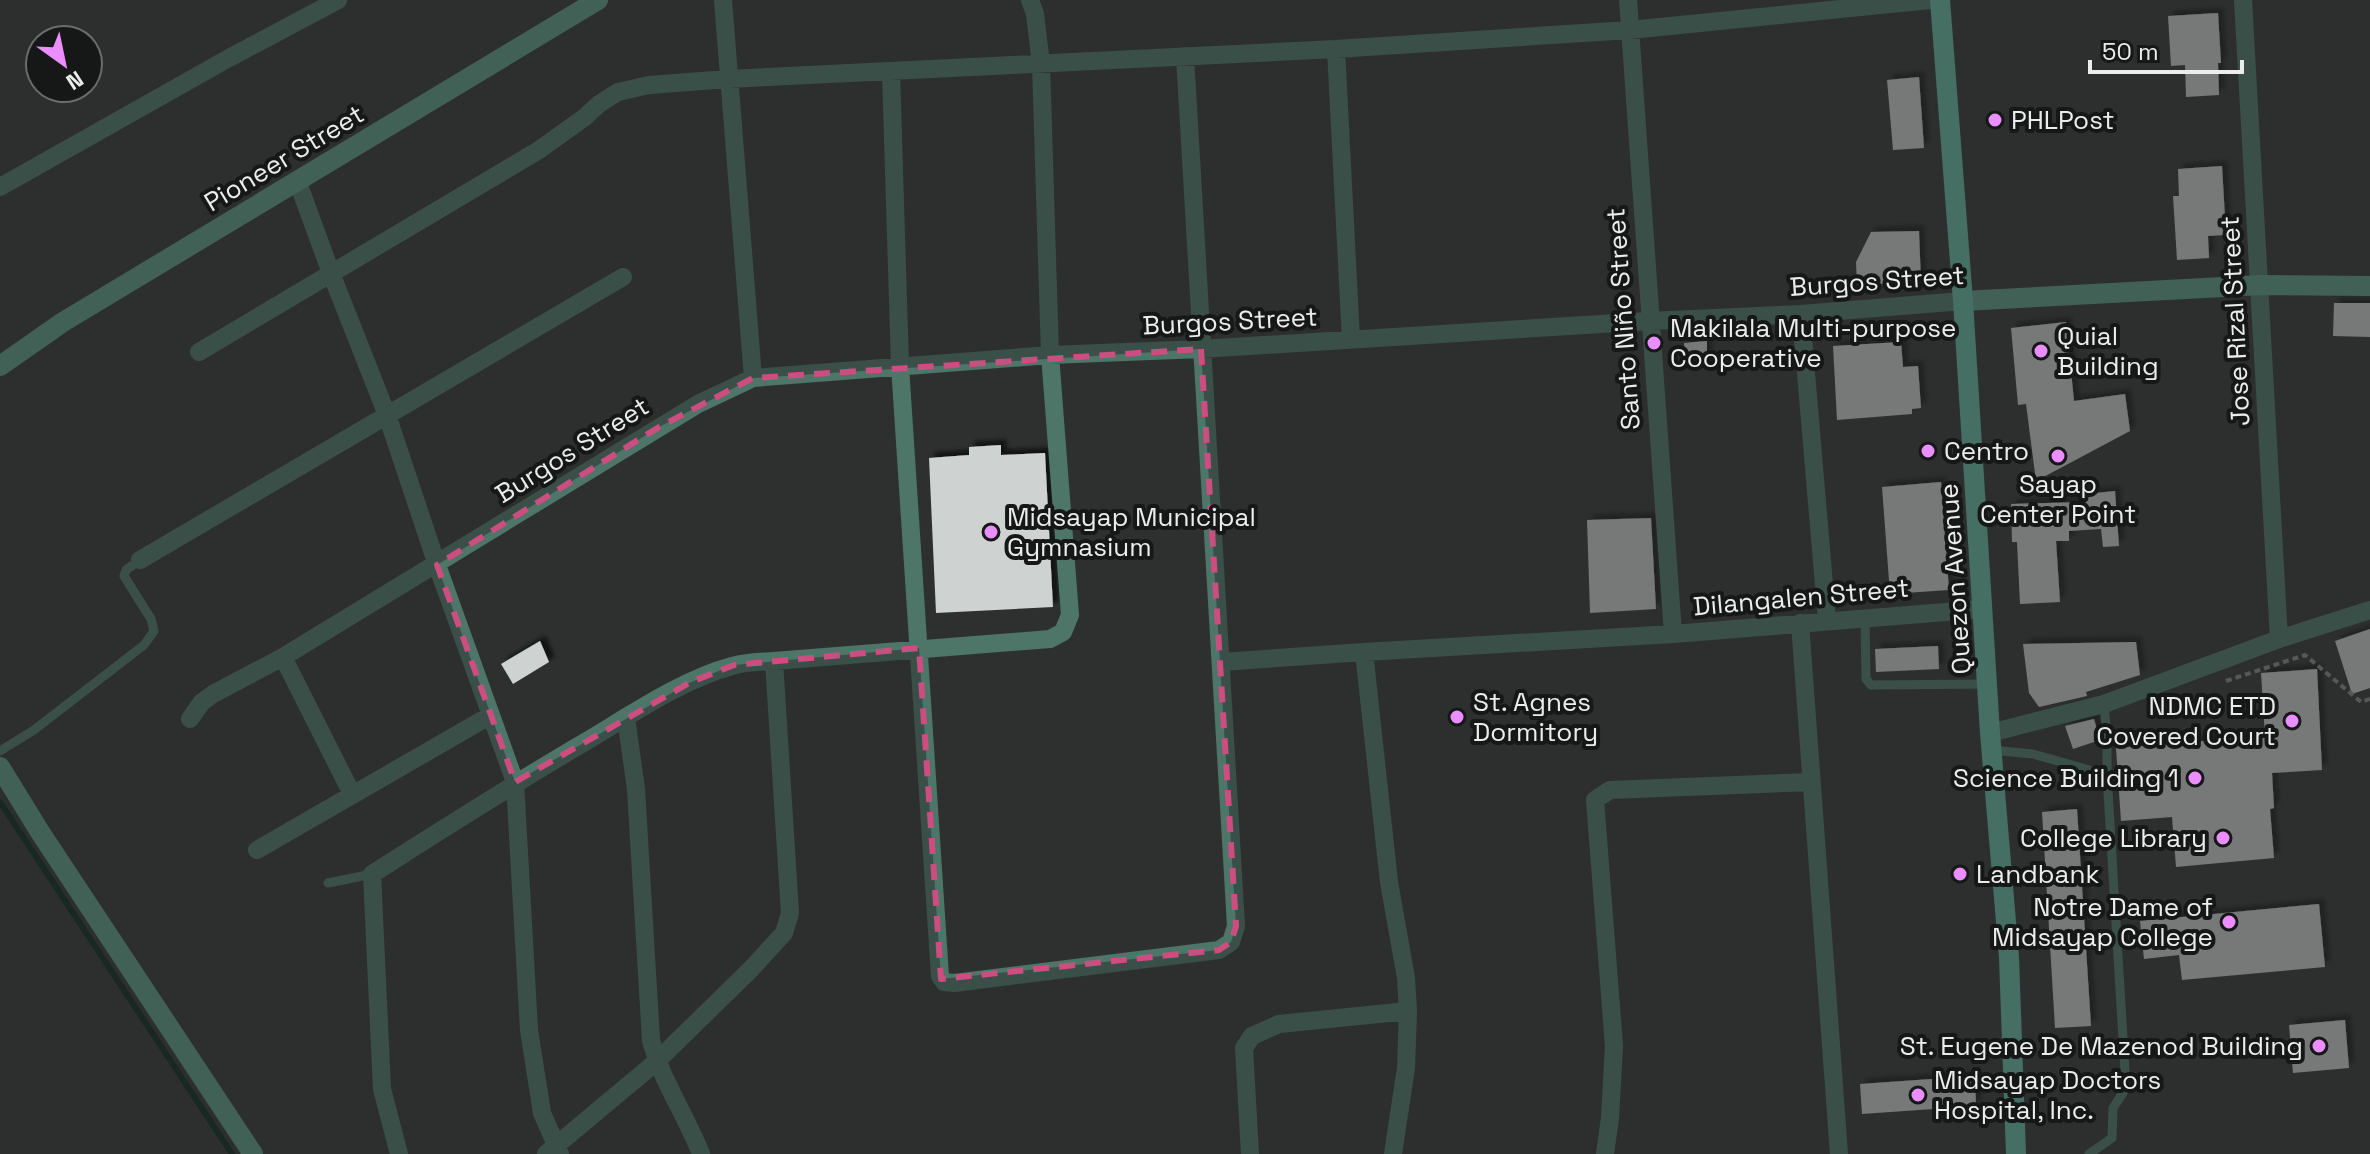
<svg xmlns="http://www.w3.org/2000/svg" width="2370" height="1154" viewBox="0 0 2370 1154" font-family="'Space Grotesk',sans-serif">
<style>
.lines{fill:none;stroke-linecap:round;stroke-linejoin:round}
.stream{stroke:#001f15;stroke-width:6}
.building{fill:#ced2d0;filter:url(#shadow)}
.path{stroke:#868988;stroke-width:4;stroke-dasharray:6 4;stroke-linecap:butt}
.lane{stroke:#4d7668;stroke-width:9}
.street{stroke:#4d7668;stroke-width:18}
.secondary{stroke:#5a9e88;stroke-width:20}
.primary{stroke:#63bda0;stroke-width:20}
.marked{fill:none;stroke:#cc4d7f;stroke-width:6;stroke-dasharray:16 10;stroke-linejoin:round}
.poi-dot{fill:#ea8dfd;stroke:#161717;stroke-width:3}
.labels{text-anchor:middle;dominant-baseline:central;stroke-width:8;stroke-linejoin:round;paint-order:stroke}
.poi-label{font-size:26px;fill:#ebedec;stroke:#161717;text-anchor:start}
.street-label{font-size:26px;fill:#ebedec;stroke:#161717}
</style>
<defs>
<filter id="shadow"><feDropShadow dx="5.5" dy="-5.5" stdDeviation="2" flood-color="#0009"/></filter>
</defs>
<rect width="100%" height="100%" fill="#2d302f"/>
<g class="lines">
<!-- stream -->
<path class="stream" d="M0 802 232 1154"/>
</g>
<!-- building -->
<path class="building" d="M2218 13 2221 63H2218L2219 95 2186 97 2185 65 2171 66 2168 16Z
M1919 77 1924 148 1893 150 1887 80Z
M2222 166 2226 235 2208 236 2209 258 2177 260 2173 196H2179L2178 169Z
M1919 231 1921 282 1857 285 1856 262 1871 232Z
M2334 303H2370V337L2333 336Z
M2066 322 2074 401 2125 394 2130 431 2036 481 2026 404 2018 405 2011 328Z
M1707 341V357L1685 359 1684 343Z
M1901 342 1903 367 1918 366 1921 408 1912 409V414L1837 420 1833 346Z
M1001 445V455L1045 453 1053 607 936 613 929 458 969 455V447Z
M1941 482 1949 590 1890 594 1882 487Z
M2115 491 2119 546 2103 547 2101 529 2069 531V541H2056L2060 602 2020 604 2017 542H2012L2011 504 2086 502V494Z
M1651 518 1656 609 1590 613 1587 520Z
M2370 629V688L2352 694 2335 641Z
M540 641 549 662 513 684 501 664Z
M2136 642 2140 675 2086 692 2087 696 2039 707 2029 693 2023 644Z
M1938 646 1939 669 1876 672 1875 649Z
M2317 669 2322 770 2272 773 2274 808 2270 809 2274 858 2176 867 2172 817 2121 821 2116 748 2265 736 2261 673Z
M2094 719 2100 740 2073 749 2065 726Z
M2077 809 2091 1026 2055 1028 2042 812Z
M2319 904 2325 967 2182 980 2179 955 2144 959 2140 921Z
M2345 1020 2349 1068 2293 1073 2289 1025Z
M1975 1076 1976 1106 1862 1114 1860 1084Z"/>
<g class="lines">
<!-- path -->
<path class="path" d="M2226 681 2305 655 2361 702 2370 699"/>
<!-- lane -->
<path class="lane" d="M1865 619 1866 679 1871 685 1988 684
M1991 750 2033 754 2107 775
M0 751 34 730 144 645 154 631 151 619 124 576 126 570 140 560
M328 883 372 874
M2089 1154 2112 1138 2113 1108 2126 1088 2107 775V739L2104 704"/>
<!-- street -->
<path class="street" d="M723 0 753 378
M1628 0 1673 634
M2243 0 2279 639
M1336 49 1351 340
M891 72 900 366 940 976 944 982 954 983 1219 950 1231 942 1236 926 1185 56
M297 180 331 273 387 415 437 565 515 782 529 1030 542 1113 560 1154
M0 187 229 58 338 0
M1801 314 1827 620
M199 352 539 150 585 117 599 104 618 92 649 85 728 79 1336 49 1630 30 1930 0
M140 560 623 277
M1800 623 1839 1154
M1364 652 1389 882 1406 978 1408 1011 1406 1068 1393 1154
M283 657 352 794
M1221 662 1364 652 1673 634 1983 609
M626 718 636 789 651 1040C661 1080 686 1115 701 1154
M190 719 202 702 213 694 283 657 698 404 753 378 1050 355 1201 349 1649 321 1801 314 1963 301
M1990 733 2104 704 2279 639 2370 610
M257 850 491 715
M399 1154 382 1089 372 874C443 829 513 784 585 742 629 716 683 679 732 666 745 662 760 662 774 661L1050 639 1063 632 1070 615 1050 355 1041 64 1035 14 1030 0
M546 1154 656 1062 751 969 784 933 790 913 774 661
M1250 1154 1244 1048 1252 1036 1279 1024 1408 1011
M1605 1154 1610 1118 1614 1046 1595 800 1610 790 1812 782"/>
<!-- secondary -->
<path class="secondary" d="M1963 301 2260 285 2370 286
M0 366 63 322 598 0
M0 767 40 832 253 1154"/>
<!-- primary -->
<path class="primary" d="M1940 0 1963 301 1990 733 2009 957 2016 1154"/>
</g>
<!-- marked area -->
<path d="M0 0H2370V1154H0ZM1201 349 1236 926 1231 942 1219 950 941 979 919 648 734 665 691 682 515 782 437 565 659 427 753 378Z" fill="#2d302f" fill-opacity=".55" fill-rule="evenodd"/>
<path class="marked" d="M1201 349 1236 926 1231 942 1219 950 941 979 919 648 734 665 691 682 515 782 437 565 659 427 753 378Z"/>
<!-- markers -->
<g class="poi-dot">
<circle cx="1995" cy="120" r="8"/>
<circle cx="1654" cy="343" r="8"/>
<circle cx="2041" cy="351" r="8"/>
<circle cx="1928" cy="451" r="8"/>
<circle cx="2058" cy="456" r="8"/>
<circle cx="991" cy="532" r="8"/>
<circle cx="1457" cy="717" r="8"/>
<circle cx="2292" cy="721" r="8"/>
<circle cx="2195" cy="778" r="8"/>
<circle cx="2223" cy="838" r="8"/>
<circle cx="1960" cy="874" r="8"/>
<circle cx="2229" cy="922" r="8"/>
<circle cx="2319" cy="1046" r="8"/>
<circle cx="1918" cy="1095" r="8"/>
</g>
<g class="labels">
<!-- poi labels -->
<g class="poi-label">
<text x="2011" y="120">PHLPost</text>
<text x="1670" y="328">Makilala Multi-purpose<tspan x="1670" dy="30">Cooperative</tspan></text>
<text x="2057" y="336">Quial<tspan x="2057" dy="30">Building</tspan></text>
<text x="1944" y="451">Centro</text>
<text x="2058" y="484" text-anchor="middle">Sayap<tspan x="2058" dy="30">Center Point</tspan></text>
<text x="1007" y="517">Midsayap Municipal<tspan x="1007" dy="30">Gymnasium</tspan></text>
<text x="1473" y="702">St. Agnes<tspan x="1473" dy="30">Dormitory</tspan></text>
<text x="2276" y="706" text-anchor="end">NDMC ETD<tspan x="2276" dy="30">Covered Court</tspan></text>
<text x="2179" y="778" text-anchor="end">Science Building 1</text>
<text x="2207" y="838" text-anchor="end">College Library</text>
<text x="1976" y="874">Landbank</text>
<text x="2213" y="907" text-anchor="end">Notre Dame of<tspan x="2213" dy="30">Midsayap College</tspan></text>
<text x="2303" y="1046" text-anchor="end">St. Eugene De Mazenod Building</text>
<text x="1934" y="1080">Midsayap Doctors<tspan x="1934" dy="30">Hospital, Inc.</tspan></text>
</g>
<!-- street labels -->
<g class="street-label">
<text transform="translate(284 158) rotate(-31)">Pioneer Street</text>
<text transform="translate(1877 281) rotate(-4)">Burgos Street</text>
<text transform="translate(1623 319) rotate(-94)">Santo Niño Street</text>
<text transform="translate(1230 321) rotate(-3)">Burgos Street</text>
<text transform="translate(2235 321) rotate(-93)">Jose Rizal Street</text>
<text transform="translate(572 450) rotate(-32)">Burgos Street</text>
<text transform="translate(1955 579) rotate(-94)">Quezon Avenue</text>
<text transform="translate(1801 597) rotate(-5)">Dilangalen Street</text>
</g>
</g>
<!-- north arrow -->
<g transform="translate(64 64) rotate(147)"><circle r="38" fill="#161717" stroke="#6b6d6c" stroke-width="2"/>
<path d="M0-6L14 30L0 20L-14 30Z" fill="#ea8dfd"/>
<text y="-12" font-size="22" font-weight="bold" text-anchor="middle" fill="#ebedec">N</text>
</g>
<!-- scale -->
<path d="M2090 60v12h152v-12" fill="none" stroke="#ebedec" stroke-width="4"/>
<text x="2102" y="60" font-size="24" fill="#ebedec" stroke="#161717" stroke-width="6" paint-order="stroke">50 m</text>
</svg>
